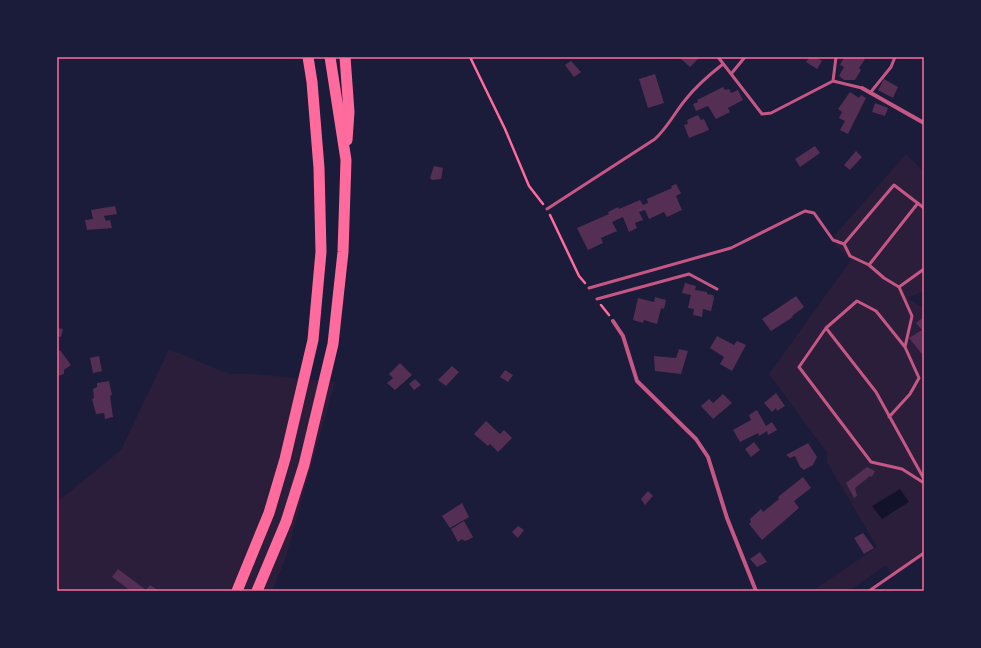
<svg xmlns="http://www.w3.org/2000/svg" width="981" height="648" viewBox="0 0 981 648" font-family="Commissioner,sans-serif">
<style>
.green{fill:#2a1e3b}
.water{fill:#12122b}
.building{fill:#542f53}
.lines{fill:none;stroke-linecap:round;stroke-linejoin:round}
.path{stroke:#ff6b9d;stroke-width:2.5}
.service{stroke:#c65784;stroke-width:3}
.minor{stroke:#c65784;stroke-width:4}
.trunk{stroke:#ff6b9d;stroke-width:11}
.neatline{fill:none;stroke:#ff6b9d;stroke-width:1.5}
</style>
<rect width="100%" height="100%" fill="#1b1b3a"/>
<!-- green -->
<path class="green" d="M906 154 924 172V291L907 298 924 308V556L893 577 886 565 849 591H812L877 547 827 462V453L769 374 851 260 835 245 838 243 834 236Z
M169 349 229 374H253L335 382 285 560 272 591H57V502L121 450Z"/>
<!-- water -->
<path class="water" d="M900 489 909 502 882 519 872 506Z"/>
<!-- building -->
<path class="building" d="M679 57H700L690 67Z
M810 57H816L822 61 817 69 806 62Z
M844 57H860L865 59 859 68 861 70 855 80H844L839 76 844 67 840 65Z
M571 61 581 72 574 77 565 65Z
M655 74 664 103 648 108 639 79Z
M884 79 898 87 893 98 878 90Z
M723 87 725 90 729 89 731 93 738 90 743 100 728 108 730 112 716 119 708 106 696 111 693 104 698 102 697 100Z
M850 92 859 98 861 95 866 98 848 134 840 130 845 121 839 118 842 112 838 109Z
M875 103 888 108 885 116 872 112Z
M698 115 701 120 704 119 709 130 689 138 684 125 688 124 687 120Z
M815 146 820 153 800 167 795 159Z
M856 151 862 157 850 170 844 165Z
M434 166 443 168 441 179 432 180 430 178Z
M676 184 681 193 676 196 682 210 667 217 664 212 649 219 645 210 639 212 643 220 635 223 637 228 629 232 623 217 612 222 617 231 601 238 603 243 588 250 577 228 609 214 608 212 618 207 619 209 640 200 643 205 648 203 647 199 672 188 671 186Z
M115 206 117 214 104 216 106 221 110 220 112 228 87 230 85 220 93 219 91 210Z
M685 283 696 286 695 290 707 292V294L713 295 714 298 711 311 703 309 702 317 693 315 694 309 688 308 691 295 682 293Z
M796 296 804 307 792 316 793 317 771 331 762 319Z
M655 297 666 300 664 309 661 308 657 324 644 320 643 323 633 320 638 298 654 302Z
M924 317V352L922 354 909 338 922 330 916 323Z
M57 328 63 329 61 337 57 336Z
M717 336 734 345 737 341 746 345 732 371 720 364 724 357 710 348Z
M679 349 688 351 681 374 655 371 654 356 676 358Z
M60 350 71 365 64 370V374L58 376 57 352Z
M99 356 102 371 93 373 90 358Z
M400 363 412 375 395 390 387 383 393 378 389 374Z
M452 366 459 372 446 386 438 380Z
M505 370 513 375 508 382 500 377Z
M415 379 421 385 414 390 409 384Z
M109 381 112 395 110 396 113 417 105 419 104 413 96 414 92 399 94 398 93 389 97 387V383Z
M776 393 785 406 777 411 776 408 772 412 764 403Z
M723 394 732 403 713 419 701 406 709 399 713 403Z
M757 410 766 426 772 422 777 430 768 435 767 431 759 436 758 433 740 442 733 430 751 420 749 415Z
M486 421 500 434 504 430 512 438 498 452 490 444 488 446 474 434Z
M754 442 760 450 751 457 745 449Z
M808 443 817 457 813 465 804 470 800 467 795 456 790 458 786 455Z
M867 467 875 471 872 477 870 476 855 488 857 496 854 498 846 483Z
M803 477 811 488 794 501 799 508 762 540 749 524 751 522 750 519 761 509 763 512 779 499 778 497Z
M648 491 653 496 645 505 641 499Z
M462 503 469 517 450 528 442 516Z
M464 521 473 537 468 540 465 541 462 539 458 542 451 529Z
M518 526 524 530 518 538 512 532Z
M863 533 874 548 864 554 854 538Z
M760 552 767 562 757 567 750 559Z
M118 569 146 590 150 585 159 591H131L112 577Z"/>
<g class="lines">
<!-- path -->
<path class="path" d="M470 57 505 129 529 186 543 204
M550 215 579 276 585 283
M601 305 609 315"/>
<!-- service -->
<path class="service" d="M718 57 762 114 771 113 833 81 862 88
M731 74 745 57
M833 81 836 57
M870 93 891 67 895 57
M924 208 894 185 844 244 850 256 869 265 884 278 899 287 924 269
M547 209 655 139C668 127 675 112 686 99 697 85 709 75 723 64
M869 265 918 203
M899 287 912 316 905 347
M589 288 731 248 805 211 814 213 833 240 844 244
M597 299 689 274 717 289
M826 328 857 301 876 311 905 347 919 378 910 394 889 417
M924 479 876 392 826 328 799 367 871 462 902 469 924 483
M869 591 924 553"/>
<!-- minor -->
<path class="minor" d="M862 88 924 123
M613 321 623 336 637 381 696 439 708 457 727 518 756 591"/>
<!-- trunk -->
<path class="trunk" d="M345 57 349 112 347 140
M237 591 269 513 285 459 313 340 321 252 319 168 312 82 308 57
M257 591 286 522 304 465 333 344 343 252 346 160 330 57"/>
</g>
<!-- border -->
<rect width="981" height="648" fill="none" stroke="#1b1b3a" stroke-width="116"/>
<rect x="58" y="58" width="865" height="532" class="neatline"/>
</svg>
